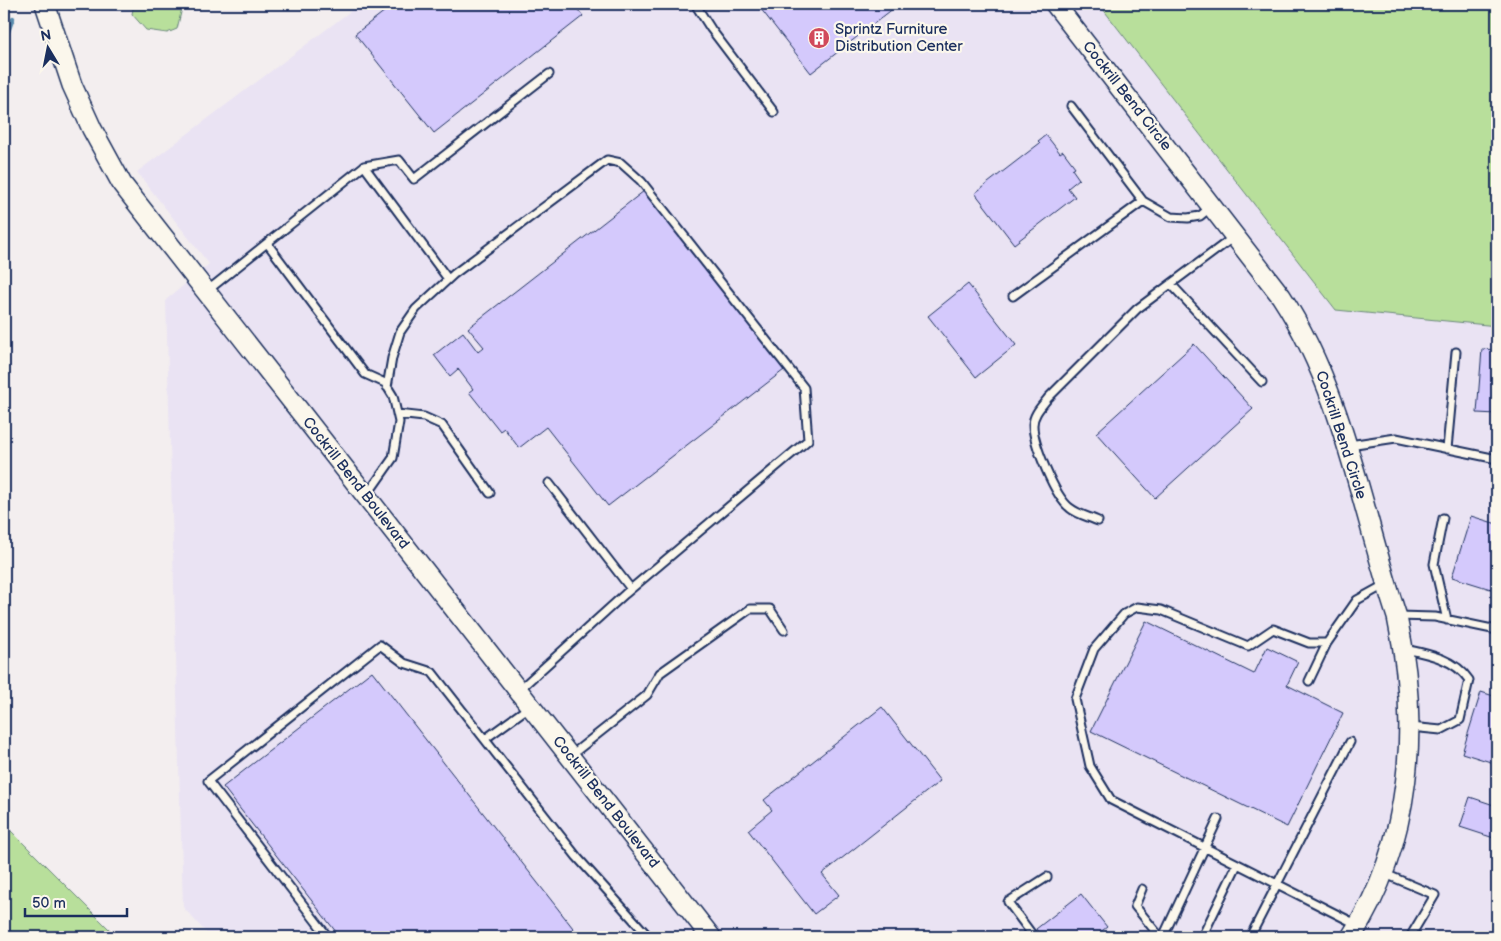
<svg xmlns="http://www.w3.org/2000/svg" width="1501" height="941" viewBox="0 0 1501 941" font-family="'Balsamiq Sans',sans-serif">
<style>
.built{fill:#eae3f3}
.green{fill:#b8df9b;stroke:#6a877c}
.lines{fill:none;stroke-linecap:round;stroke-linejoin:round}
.stream{stroke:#588bad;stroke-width:4.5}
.building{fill:#d4c9fc;stroke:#1b2f5e}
.lane-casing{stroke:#1b2f5e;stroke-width:11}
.secondary-casing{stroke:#1b2f5e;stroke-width:22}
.lane{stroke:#fbf7ec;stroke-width:7}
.secondary{stroke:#fbf7ec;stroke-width:19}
.labels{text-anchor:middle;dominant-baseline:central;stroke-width:4.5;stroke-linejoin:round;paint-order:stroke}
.poi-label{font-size:15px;fill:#1b2f5e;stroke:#fbf7ec;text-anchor:start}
.street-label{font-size:15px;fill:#1b2f5e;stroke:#fbf7ec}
</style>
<rect width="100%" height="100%" fill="#f3eeef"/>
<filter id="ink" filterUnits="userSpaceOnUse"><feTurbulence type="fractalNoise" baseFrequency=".02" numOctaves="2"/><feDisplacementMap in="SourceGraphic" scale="10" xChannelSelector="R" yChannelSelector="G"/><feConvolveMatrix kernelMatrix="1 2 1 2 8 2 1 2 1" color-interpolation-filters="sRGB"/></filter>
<g filter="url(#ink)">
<!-- built -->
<path class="built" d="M360 4H1099L1336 310 1497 326V937H210L183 907 166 300 209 264 137 172Z"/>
<!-- green -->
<path class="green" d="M134 4H183L177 29 167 33 146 30 132 14Z
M1099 4H1497V326L1336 310Z
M4 824 117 937H4Z"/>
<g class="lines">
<!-- stream -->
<path class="stream" d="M4 42 13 18"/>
</g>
<!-- building -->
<path class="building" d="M394 4H573L583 16 434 133 355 34Z
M757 4H899L811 73Z
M1046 135 1060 153 1063 151 1075 167 1072 169 1079 179 1068 188 1075 197 1014 244 975 193 1040 143 1038 141Z
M644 191 784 370 608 506 546 427 519 448 504 428 500 431 469 392 473 389 458 369 450 376 434 355 463 332 478 352 484 347 468 328Z
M968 284 1016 345 976 377 928 316Z
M1194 344 1253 409 1155 498 1096 433Z
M1482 349 1497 350V414L1477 413Z
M1471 516 1497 524V591L1452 577Z
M1146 621 1254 674 1267 647 1298 662 1287 685 1343 713 1287 827 1091 731Z
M372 671 580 937H340L223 787Z
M1481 692 1497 697V764L1462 753Z
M882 707 940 781 822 874 839 895 814 914 748 830 772 810 764 800Z
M1470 797 1497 806V839L1460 827Z
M1081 894 1107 927 1094 937H1042L1036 929Z"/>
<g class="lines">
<!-- lane casing -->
<g class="lane-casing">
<path id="lane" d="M695 4 711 29 774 112
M1071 106 1143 201 1171 217 1188 218 1200 216 1212 206
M364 166 399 160 414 179 549 74
M267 243 364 166 448 279
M1171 284 1262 382
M207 291 267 243 365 374 385 383 393 396 399 422 393 458 367 495
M1013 296 1143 201
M387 387 392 358 400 332 416 309 454 274 607 160 621 163 641 181 804 388 808 440 625 594 520 689
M397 414 424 417 442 425 490 493
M1349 445 1396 438 1497 459
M1447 449 1456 352
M549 483 631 589
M1443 518 1434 564 1447 620
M1098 521C1089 517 1077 514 1070 508 1055 497 1033 443 1033 425 1033 414 1042 406 1048 398L1137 309 1235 236
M1397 616 1435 617 1497 630
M1405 649C1429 654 1455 659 1469 680L1460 720 1441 730 1410 727
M1309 681 1327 643
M485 739 529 707
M570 756 647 695 660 673 750 609H770L784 630
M1383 873 1435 895 1410 937
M1142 889 1135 906 1160 937
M1356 924 1111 800 1090 766 1075 699 1094 649 1124 614 1137 607 1161 610 1248 646 1273 629 1309 643H1327L1357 600 1386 584
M328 937 208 781 380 645 404 663 432 672 577 857 649 937
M1034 937 1008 902 1047 877
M1163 937 1218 819
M1202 937 1237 865
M1250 937 1350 742"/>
</g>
<!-- secondary casing -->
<g class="secondary-casing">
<path id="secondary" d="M45 4 72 85 92 129 122 184 711 937
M1055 4 1281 296C1344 392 1361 509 1397 617 1420 724 1412 842 1351 937"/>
</g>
<!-- lane -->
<use href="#lane" class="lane"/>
<!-- secondary -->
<use href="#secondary" class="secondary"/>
</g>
</g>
<!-- icons -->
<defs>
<g id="building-disc" transform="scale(1.125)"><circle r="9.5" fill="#d1495b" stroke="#fbf7ec"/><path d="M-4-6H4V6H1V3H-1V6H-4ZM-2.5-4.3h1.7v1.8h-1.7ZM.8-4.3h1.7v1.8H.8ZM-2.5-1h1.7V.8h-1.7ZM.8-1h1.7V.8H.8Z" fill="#fff"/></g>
</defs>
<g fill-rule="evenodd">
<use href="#building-disc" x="819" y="38"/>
</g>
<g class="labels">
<!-- poi labels -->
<g class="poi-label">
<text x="835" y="29">Sprintz Furniture<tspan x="835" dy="17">Distribution Center</tspan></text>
</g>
<!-- street labels -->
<g class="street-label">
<text transform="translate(1127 96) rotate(52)">Cockrill Bend Circle</text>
<text transform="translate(1341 435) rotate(72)">Cockrill Bend Circle</text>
<text transform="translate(356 483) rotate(52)">Cockrill Bend Boulevard</text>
<text transform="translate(606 802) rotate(52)">Cockrill Bend Boulevard</text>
</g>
</g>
<!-- margin -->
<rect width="1501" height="941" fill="none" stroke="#fbf7ec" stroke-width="20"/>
<rect x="10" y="10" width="1481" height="921" fill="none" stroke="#1b2f5e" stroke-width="2" filter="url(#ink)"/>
<!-- north arrow -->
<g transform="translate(48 48) rotate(350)" stroke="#fbf7ec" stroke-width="4" paint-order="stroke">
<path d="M0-4L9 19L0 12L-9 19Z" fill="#1b2f5e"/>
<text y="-8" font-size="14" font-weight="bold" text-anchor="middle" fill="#1b2f5e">N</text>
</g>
<!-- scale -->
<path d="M25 908v8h102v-8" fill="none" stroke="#1b2f5e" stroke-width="2.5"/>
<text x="32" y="908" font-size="15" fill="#1b2f5e" stroke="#fbf7ec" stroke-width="4" paint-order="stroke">50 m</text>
</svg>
